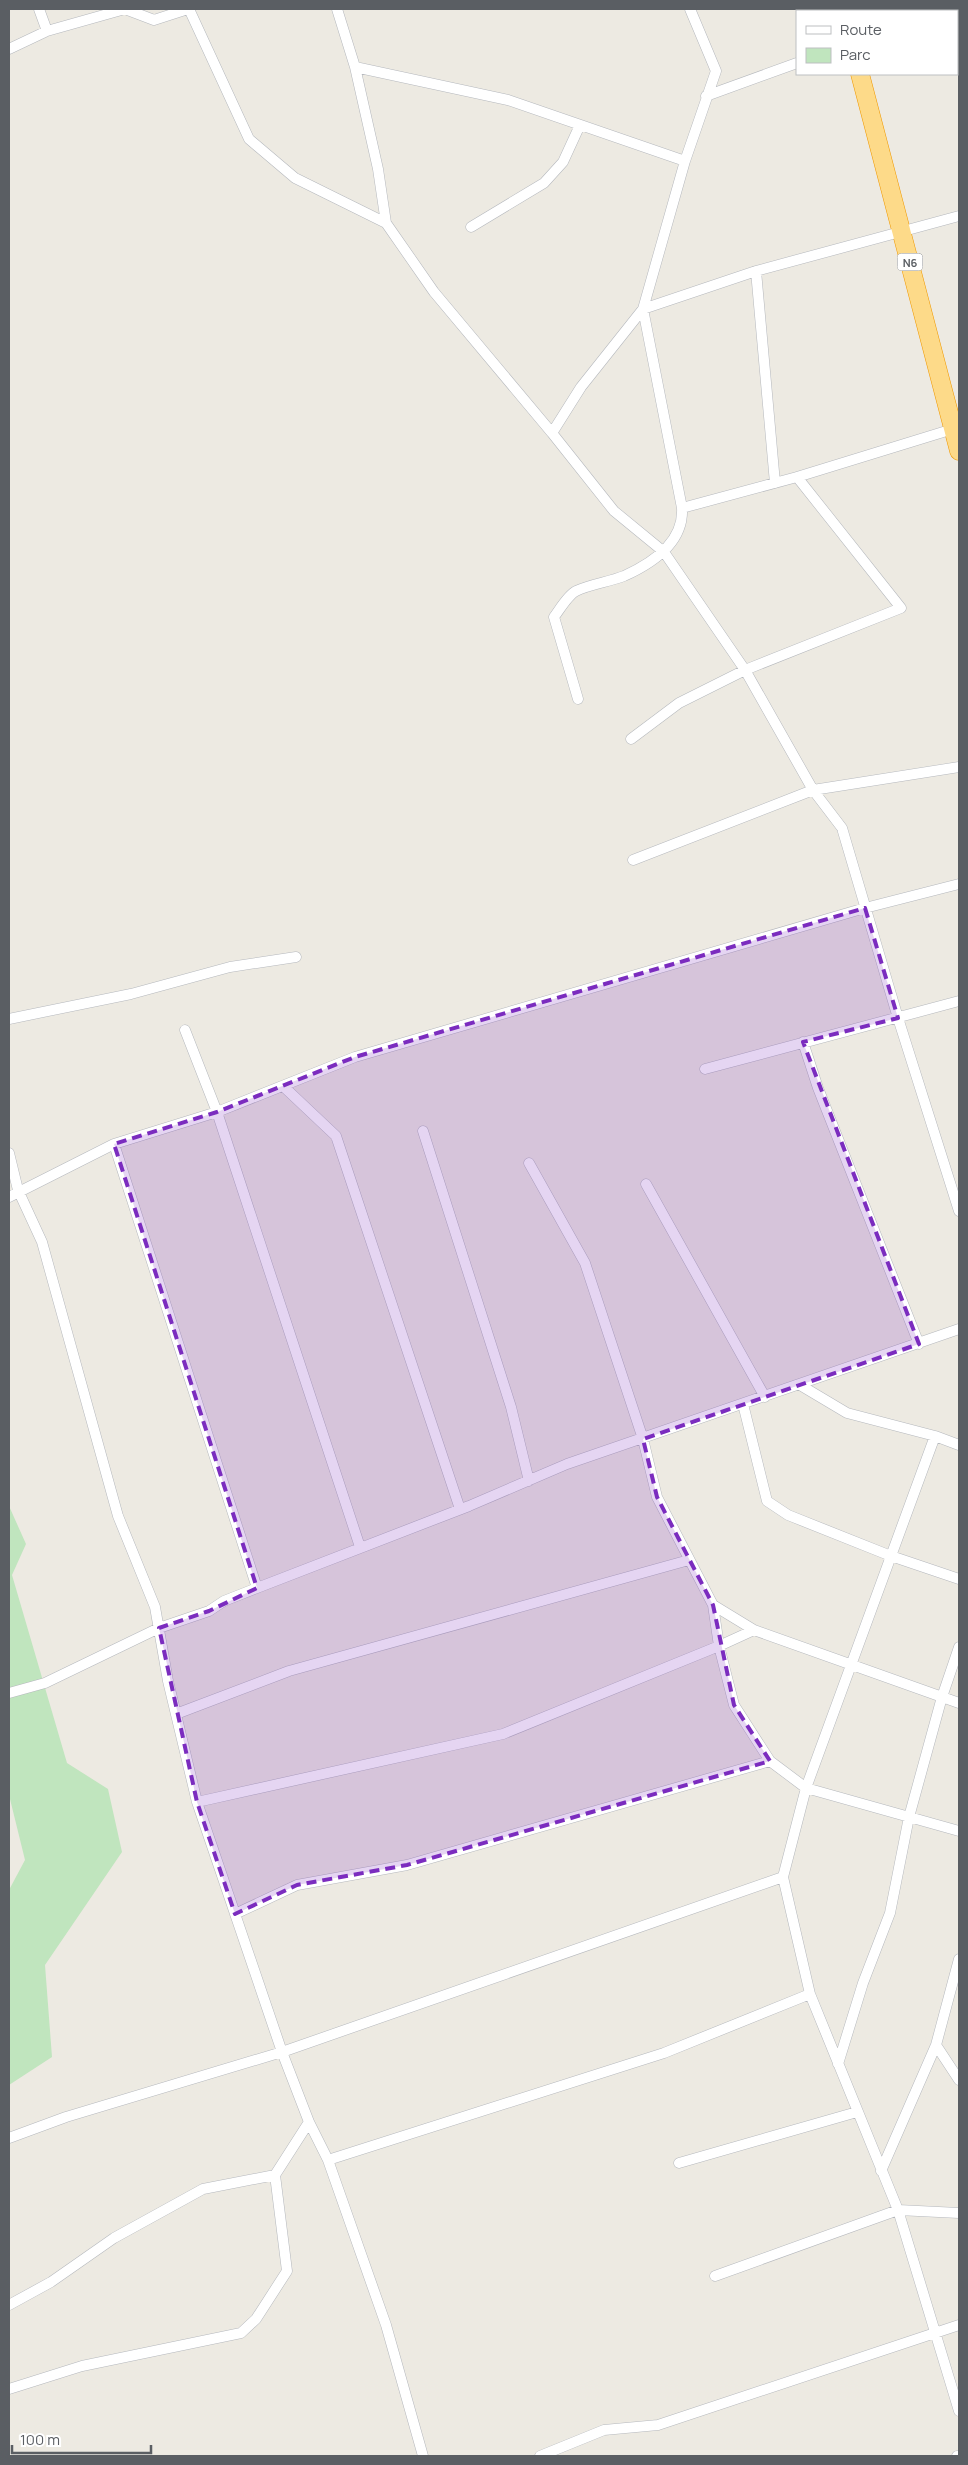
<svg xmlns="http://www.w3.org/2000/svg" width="968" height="2465" viewBox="0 0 968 2465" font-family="Manrope,sans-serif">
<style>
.green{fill:#c0e5be}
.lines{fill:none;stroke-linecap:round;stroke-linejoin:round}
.street-casing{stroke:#b5b8bd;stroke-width:11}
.highway-casing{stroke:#ef9800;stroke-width:19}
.street{stroke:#fff;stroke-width:10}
.highway{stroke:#fdda89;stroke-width:18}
.marked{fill:#7b2cbf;fill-opacity:0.2;stroke:#7b2cbf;stroke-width:4;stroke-dasharray:10 6;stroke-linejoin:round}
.labels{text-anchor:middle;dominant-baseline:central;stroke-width:4.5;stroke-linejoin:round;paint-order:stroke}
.shield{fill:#fff;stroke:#8c8e92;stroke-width:1}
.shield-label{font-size:11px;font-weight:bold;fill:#5a5e63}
</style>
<rect width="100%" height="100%" fill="#edeae2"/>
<!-- green -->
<path class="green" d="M9 1506 26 1544 12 1575 67 1763 108 1789 122 1852 45 1965 52 2057 9 2085V1890L25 1860 9 1795Z"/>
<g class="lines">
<!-- street casing -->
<g class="street-casing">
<path id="street" d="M39 9 47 31
M189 9 249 139 295 178 386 223
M337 9 355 67 378 169 386 223 434 292 552 433 614 511 664 552 745 670 813 790 842 828 898 1018 959 1211
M951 9V11
M957 32 959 41
M9 49 47 31 125 9 154 20 188 9
M355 67 508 100 685 161
M706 96 797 63
M471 227 544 183 563 162 580 125
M756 271 775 483
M552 433 581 387 643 309 756 271 959 216
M682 508 797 477 953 429
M578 699 554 617C560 609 568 595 576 591 591 584 609 582 624 576 653 563 684 542 682 508L643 309 685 161 716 71 690 9
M631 739 679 703 745 670 901 608 797 477
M633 860 813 790 959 767
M9 1019 131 994 230 967 296 957
M185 1030 217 1112 360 1547
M803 1042 818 1088 919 1344
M705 1069 959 1001
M283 1086 336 1136 460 1509
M423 1131 511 1407 529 1481
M114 1144 257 1588
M9 1153 18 1190 42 1242 118 1516 155 1607 168 1681 197 1802 282 2052 309 2122 328 2160 386 2325 423 2456
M529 1163 585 1263 643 1439 657 1497 713 1605 754 1630 959 1703
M646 1184 765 1397
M9 1197 114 1144 217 1112 355 1057 865 908 959 884
M800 1385 847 1413 935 1436 959 1445
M743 1404 767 1501 788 1515 891 1556 959 1579
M935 1436 806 1788 783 1877 810 1994 898 2210 959 2411
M713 1605 719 1646 734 1705 770 1761 806 1788 959 1831
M9 1693 45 1683 159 1628 209 1611 224 1601 257 1588 469 1506 567 1464 959 1329
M176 1714 289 1671 689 1560
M197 1802 503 1734 719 1646 754 1630
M235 1914 297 1885 407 1865 770 1761
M936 2045 959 2080
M838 2064 863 1983 890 1913 909 1817 942 1697 959 1647
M9 2138 66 2117 282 2052 783 1877
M328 2160 664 2053 810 1994
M679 2163 857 2112
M881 2171 936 2045 959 1959
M715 2276 898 2210 959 2213
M9 2305 51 2282 114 2238 203 2189 275 2175
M9 2389 82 2366 241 2333 256 2319 287 2271 275 2175 309 2122
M540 2456 604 2430 658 2425 959 2325
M957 2456H959"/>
</g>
<!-- highway casing -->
<g class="highway-casing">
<path id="highway" d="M842 9 843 11
M860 74 959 451"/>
</g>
<!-- street -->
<use href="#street" class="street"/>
<!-- highway -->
<use href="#highway" class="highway"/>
</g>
<!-- marked area -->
<path class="marked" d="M865 908 898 1018 803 1042 919 1344 643 1439 657 1497 713 1605 734 1705 770 1761 407 1865 297 1885 235 1914 197 1802 159 1628 209 1611 257 1588 114 1144 217 1112 355 1057Z"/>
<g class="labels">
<!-- shield labels -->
<rect class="shield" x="897.5" y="253.5" width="25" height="17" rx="4"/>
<g class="shield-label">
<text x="910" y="262">N6</text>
</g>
</g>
<!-- border -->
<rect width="968" height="2465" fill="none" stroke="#5a5e63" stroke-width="20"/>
<!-- legend -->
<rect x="796" y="10" width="162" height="65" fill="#ffffff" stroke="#bdbfc1"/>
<rect x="806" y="26" width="25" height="8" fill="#ffffff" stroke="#bdbfc1"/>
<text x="840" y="35" font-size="15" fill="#5a5e63">Route</text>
<rect x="806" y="48" width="25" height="15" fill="#c0e5be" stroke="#bdbfc1"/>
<text x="840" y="60" font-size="15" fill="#5a5e63">Parc</text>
<!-- scale -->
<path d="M12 2445v8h139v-8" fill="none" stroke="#5a5e63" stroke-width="2.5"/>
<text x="20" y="2445" font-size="15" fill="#5a5e63" stroke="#ffffff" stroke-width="4" paint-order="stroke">100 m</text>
</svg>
